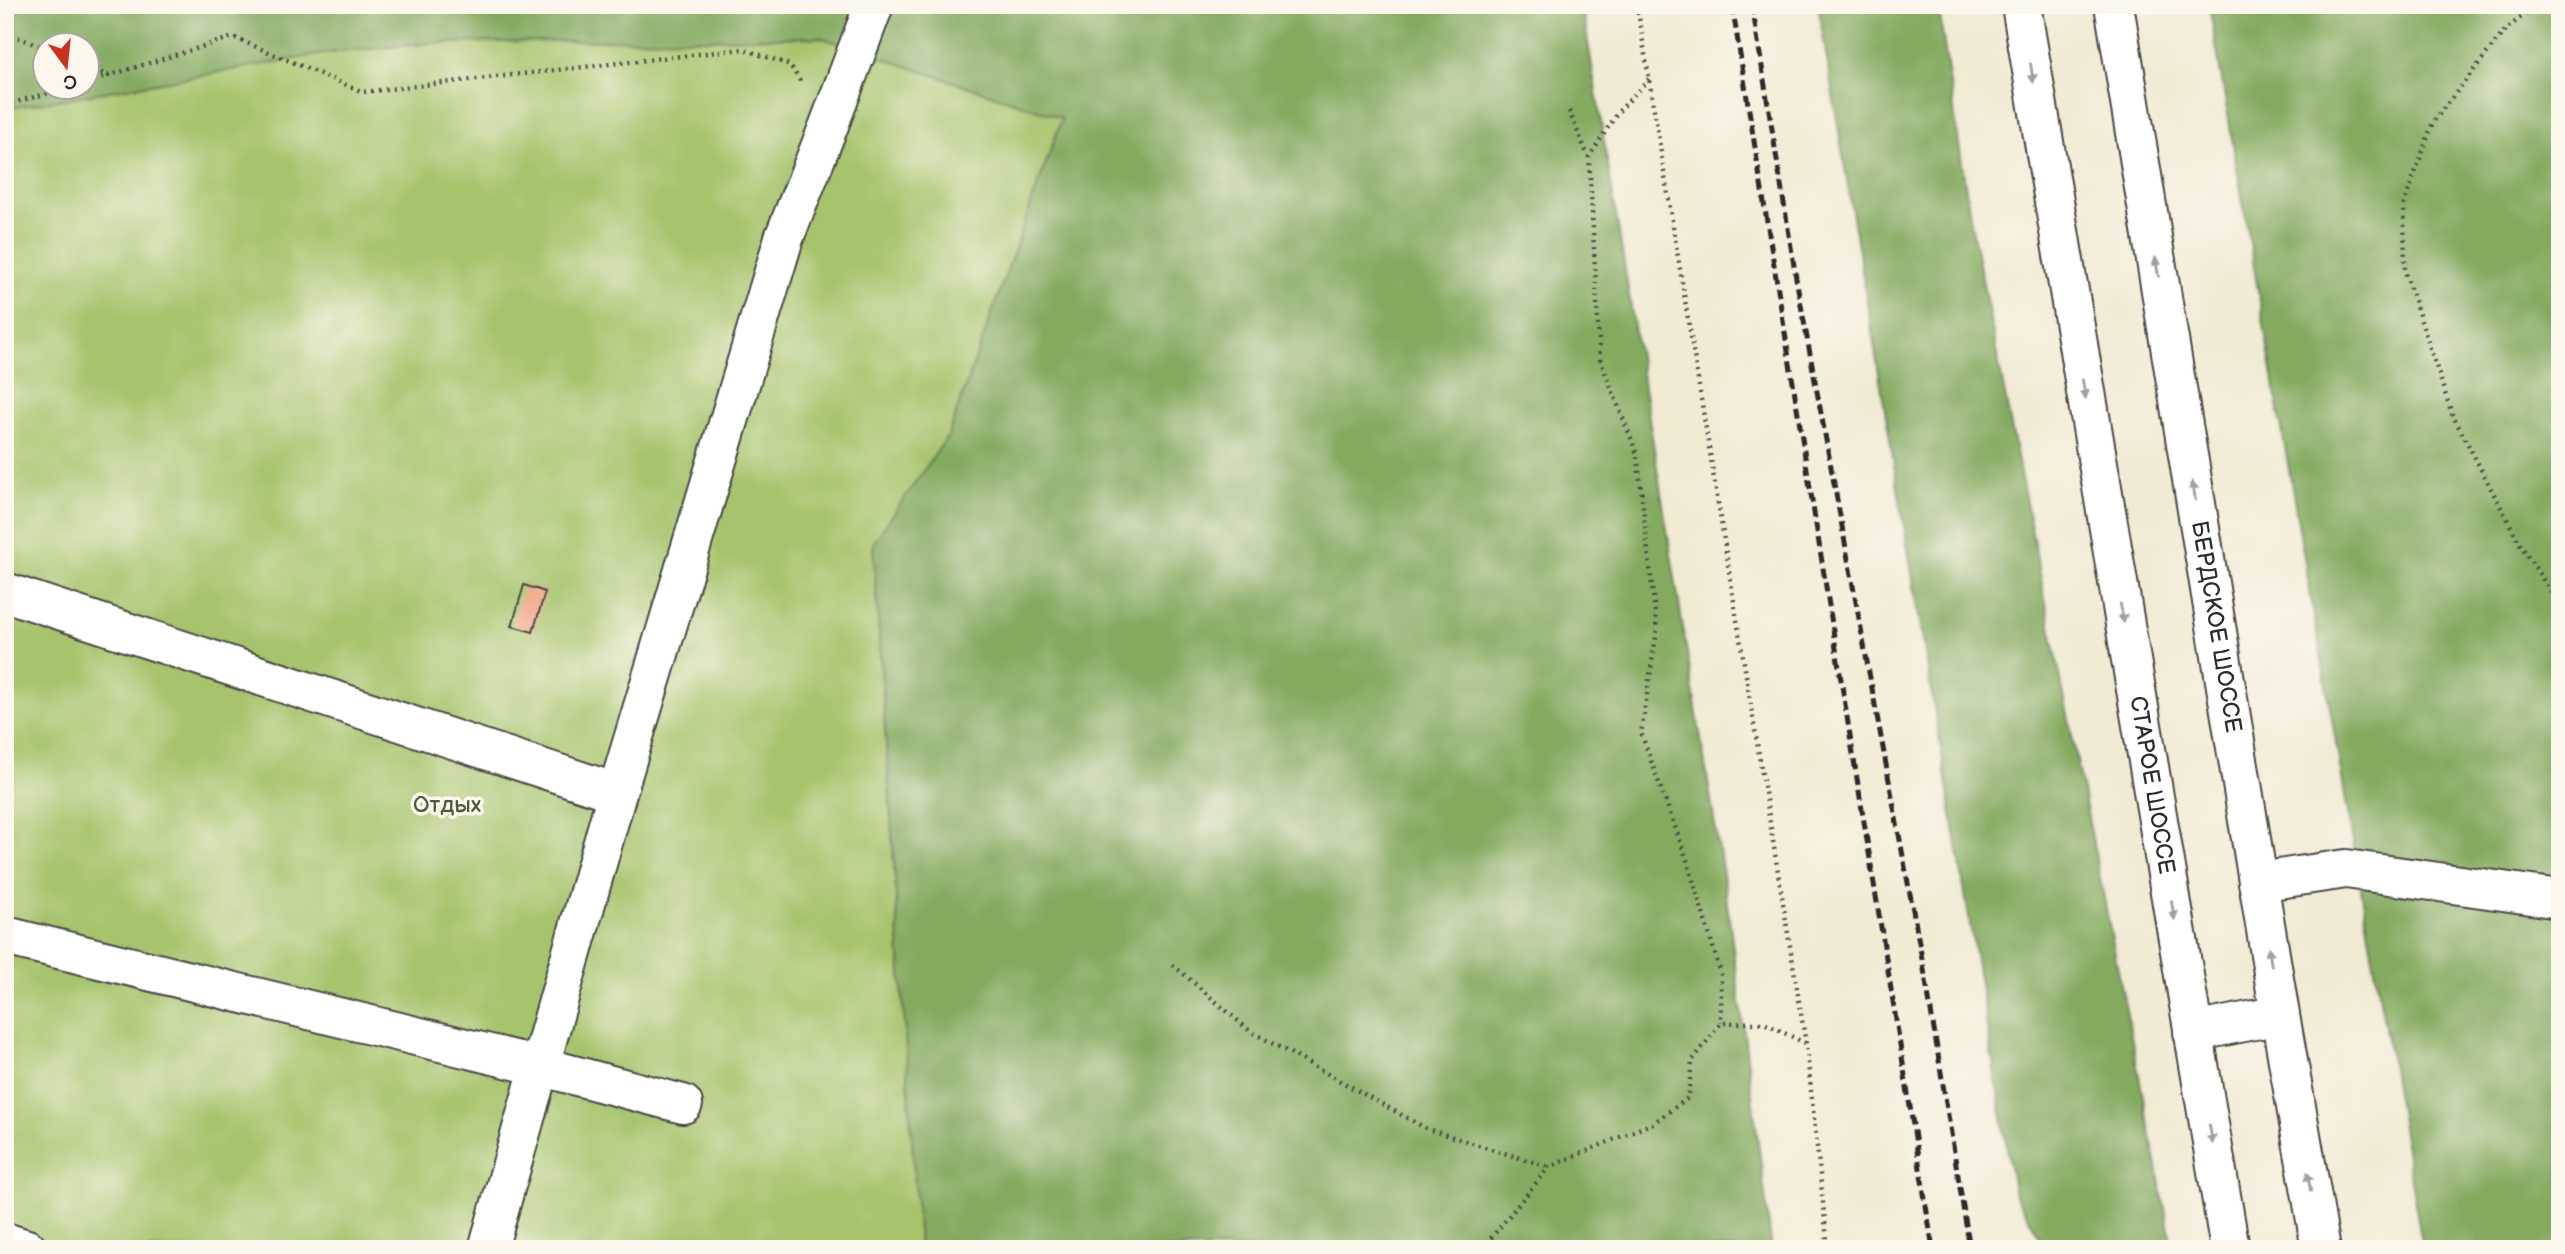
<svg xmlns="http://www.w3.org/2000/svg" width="2565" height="1254" viewBox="0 0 2565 1254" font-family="'Balsamiq Sans',sans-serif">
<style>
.green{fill:#a5c46c;stroke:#68784c;stroke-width:2}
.forest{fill:#84aa60;stroke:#586a46;stroke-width:2;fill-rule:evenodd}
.building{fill:#f0a083}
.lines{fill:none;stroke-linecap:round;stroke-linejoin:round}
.minor-casing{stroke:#494844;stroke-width:42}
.highway-casing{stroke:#494844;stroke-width:42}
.path{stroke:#494844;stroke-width:4.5;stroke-dasharray:2 5;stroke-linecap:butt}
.minor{stroke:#fff;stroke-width:38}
.highway{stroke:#fff;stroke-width:38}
.rail{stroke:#2b2b2b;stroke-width:5;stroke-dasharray:10 5;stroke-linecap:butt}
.oneway{fill:#a0a0a0}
.labels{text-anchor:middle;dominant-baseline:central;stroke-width:7;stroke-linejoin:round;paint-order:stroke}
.street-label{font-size:23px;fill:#2b2b2b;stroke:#fbf7ec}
.park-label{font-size:23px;fill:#50593e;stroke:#fbf7ec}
</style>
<rect width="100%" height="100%" fill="#fbf7ec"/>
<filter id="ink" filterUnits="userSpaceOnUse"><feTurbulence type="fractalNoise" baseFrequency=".0143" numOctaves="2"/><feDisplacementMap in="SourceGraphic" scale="14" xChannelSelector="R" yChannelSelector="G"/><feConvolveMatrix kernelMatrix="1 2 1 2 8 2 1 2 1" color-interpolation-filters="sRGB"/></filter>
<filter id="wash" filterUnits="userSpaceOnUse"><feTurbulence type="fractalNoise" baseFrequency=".00686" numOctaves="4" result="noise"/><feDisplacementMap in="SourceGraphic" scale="28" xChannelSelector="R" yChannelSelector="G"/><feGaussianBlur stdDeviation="1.57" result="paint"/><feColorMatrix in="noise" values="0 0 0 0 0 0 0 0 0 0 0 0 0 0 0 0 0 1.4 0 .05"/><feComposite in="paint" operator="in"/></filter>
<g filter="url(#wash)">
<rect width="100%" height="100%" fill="#f1ebd4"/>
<!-- green -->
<path class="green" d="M820 37 1062 118 948 436 873 544 919 1246 927 1249H5V109L328 53 431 43Z"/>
<!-- forest -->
<path class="forest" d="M5 5H1582L1725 887 1772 1249H927L919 1246 873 543 948 436 1062 118 820 37 431 43 328 53 5 109ZM46 46H88V88H46Z
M1818 5H1938L1971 223 2173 1249H2047L2015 1196Z
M2209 5H2560V1249H2423Z"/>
<g id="blocks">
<!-- building -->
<path class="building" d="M524 585 545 592 533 632 512 626Z"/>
</g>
</g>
<g filter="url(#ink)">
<use href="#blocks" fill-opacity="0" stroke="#494844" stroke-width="2"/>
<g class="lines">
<!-- minor casing -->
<g class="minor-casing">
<path id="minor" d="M5 592 617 793
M2258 882 2346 869 2560 899
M5 936 539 1066 683 1104
M5 1242 27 1249
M488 1249 617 793 784 238 829 125 874 5"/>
</g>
<!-- highway casing -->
<g class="highway-casing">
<g id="highway">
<path id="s1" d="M2021 5 2230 1249"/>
<path id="s2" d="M2114 5 2280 1015 2321 1249"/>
<path d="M2193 1032 2280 1015"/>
</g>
</g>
<!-- path -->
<path class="path" d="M1637 5 1806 1044 1828 1249
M2538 5 2506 29 2433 122 2404 204 2405 273 2452 414 2520 544 2560 606
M5 32 46 49
M88 67 109 76
M1649 79 1618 112 1589 157 1600 359 1637 454 1657 630 1641 733 1688 863 1721 974V1023
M88 82 233 37 363 92 743 49 790 65 802 84
M5 105 67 88
M1569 111 1588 156
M1173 965 1250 1031 1427 1129 1549 1167
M1482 1249 1549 1167 1653 1123 1688 1098 1692 1061 1721 1023H1764L1805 1043"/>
<!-- minor -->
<use href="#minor" class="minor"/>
<!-- highway -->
<use href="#highway" class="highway"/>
<!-- rail -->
<path class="rail" d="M1732 5 1933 1249
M1752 5 1796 278 1925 975 1970 1249"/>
</g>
<!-- one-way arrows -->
<defs><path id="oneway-solid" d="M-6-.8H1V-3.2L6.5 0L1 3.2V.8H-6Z" transform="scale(1.75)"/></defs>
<g class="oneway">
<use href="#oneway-solid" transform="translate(2032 73) rotate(81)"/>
<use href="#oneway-solid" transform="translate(2157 267) rotate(-99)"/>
<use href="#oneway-solid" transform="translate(2084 389) rotate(80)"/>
<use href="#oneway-solid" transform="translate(2194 491) rotate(-99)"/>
<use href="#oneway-solid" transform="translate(2122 613) rotate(80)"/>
<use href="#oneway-solid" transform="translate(2173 910) rotate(80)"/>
<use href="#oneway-solid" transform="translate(2270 957) rotate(-99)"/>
<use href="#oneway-solid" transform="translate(2211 1134) rotate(80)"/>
<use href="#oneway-solid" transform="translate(2309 1182) rotate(-100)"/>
</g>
</g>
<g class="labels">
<!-- street labels -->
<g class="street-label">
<text stroke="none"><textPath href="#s2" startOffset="630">БЕРДСКОЕ ШОССЕ</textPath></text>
<text stroke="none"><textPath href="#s1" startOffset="791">СТАРОЕ ШОССЕ</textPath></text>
</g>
<!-- park labels -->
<g class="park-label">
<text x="447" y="805">Отдых</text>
</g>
</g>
<!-- margin -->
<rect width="2565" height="1254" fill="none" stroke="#fbf7ec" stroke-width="28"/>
<!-- north arrow -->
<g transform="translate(66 66) rotate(165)"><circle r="33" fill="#fbf7ec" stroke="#a8a59f" stroke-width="2"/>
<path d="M0-5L12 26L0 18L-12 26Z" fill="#c8321e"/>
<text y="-10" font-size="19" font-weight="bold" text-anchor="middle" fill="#2b2b2b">С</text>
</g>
</svg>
